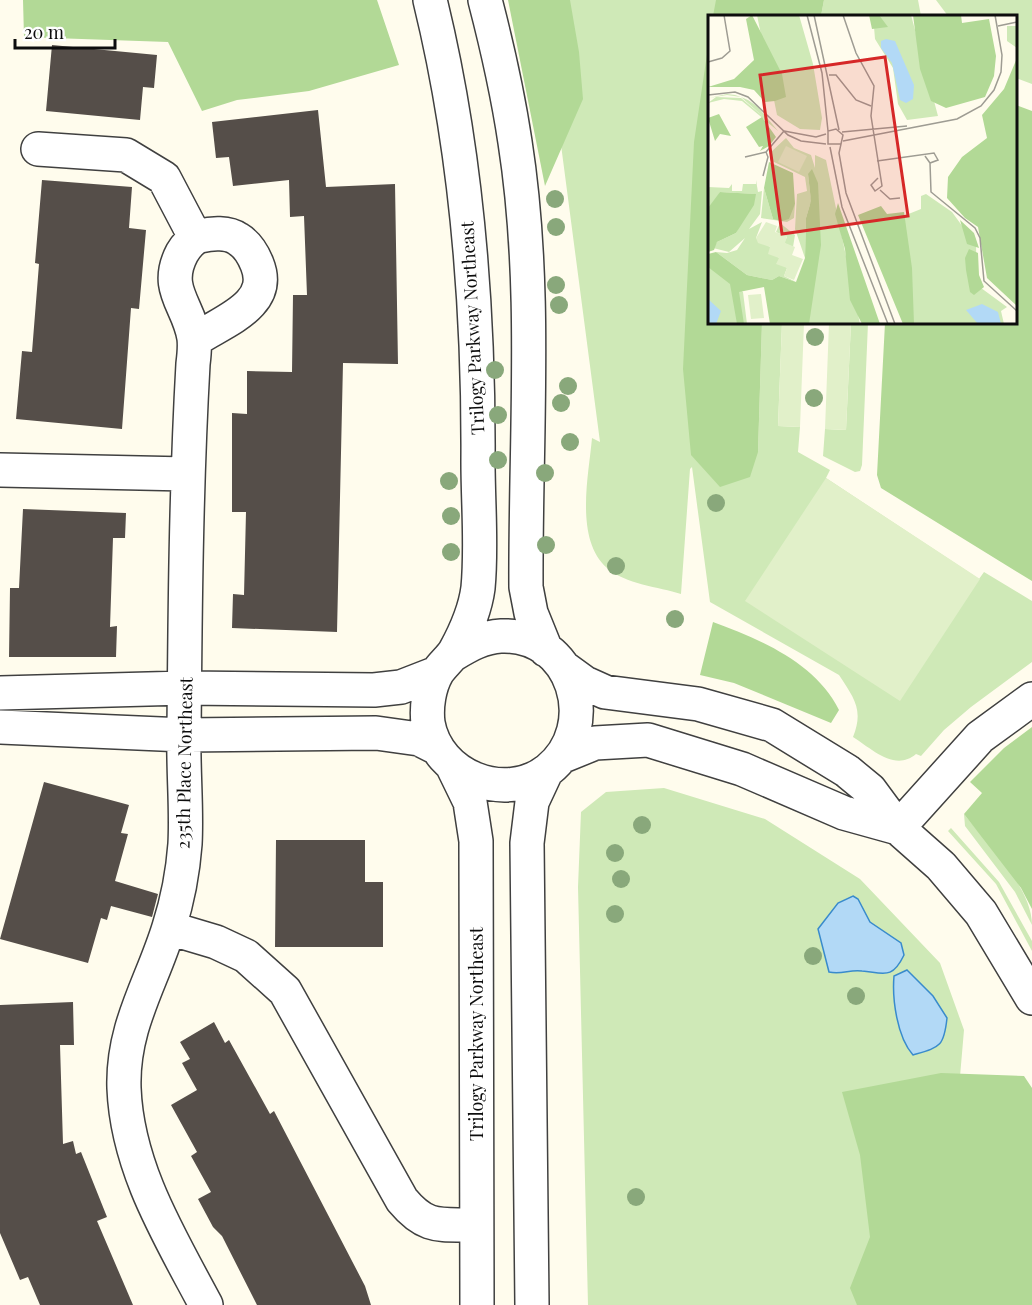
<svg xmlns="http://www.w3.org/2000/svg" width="1032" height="1305" viewBox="0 0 1032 1305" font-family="'Playfair Display',serif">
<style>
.green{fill:#cfe9b7}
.forest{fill:#b2d996}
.pitch{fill:#e1f0c9}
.water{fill:#b2d9f6;stroke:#398bcc;stroke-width:1.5}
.building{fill:#554e49}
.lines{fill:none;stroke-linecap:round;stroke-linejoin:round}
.minor-casing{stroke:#404040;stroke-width:36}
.minor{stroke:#fff;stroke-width:33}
.tree{fill:#89a87b}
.labels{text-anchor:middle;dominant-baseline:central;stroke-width:6;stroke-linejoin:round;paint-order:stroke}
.street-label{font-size:18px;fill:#0d0d0d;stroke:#fff}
.inset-road{fill:none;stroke:#9e9c93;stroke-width:1.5}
.view{fill:#d62828;fill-opacity:0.15;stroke:#d62828;stroke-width:3}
.inset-edge{fill:none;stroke:#0d0d0d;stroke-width:3}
</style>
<rect width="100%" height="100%" fill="#fffced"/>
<!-- green -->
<path class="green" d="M542 0H776L774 16H710V322L758 452 762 323H782L778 426 800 427 798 452 830 470 826 478 979 579 984 572 1032 601V662L971 707 944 730 921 756 916 754C895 772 872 749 853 737 864 710 854 698 839 675L710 602 692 467 690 469 681 594C659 587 625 584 607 568 574 539 589 474 592 438L600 442Z
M824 0H918L921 16H821Z
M936 0H1032V84L1016 78V16H948Z
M851 323H868L862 465 860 471 855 472 823 456 825 429 846 430Z
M664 788 765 819 860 879 940 963 964 1030 956 1123 957 1305H588L578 887 581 812 606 792Z
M964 814C987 844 1032 887 1032 925L1015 892 965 826Z
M951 828 999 882 1032 941V951L996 884 948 831Z"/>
<!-- forest -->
<path class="forest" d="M23 0H377L399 65 309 91 237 100 202 111 168 42 24 37Z
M508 0H570L579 52 583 99 545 186Z
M716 0H824L821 16H713Z
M709 41 710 322 762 323 758 452 750 477 720 487 691 455 683 369 694 142Z
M1016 105 1032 111V581L881 488 877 475 885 323 1016 322Z
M713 622C760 639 816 663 839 710L831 723 734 683 700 675Z
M1032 727V909L1021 888 964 814 982 793 970 782 1004 748Z
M941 1073 1024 1076 1032 1088V1305H857L850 1288 870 1237 860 1155 842 1092Z"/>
<!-- pitch -->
<path class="pitch" d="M782 323H804L800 427 778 426Z
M829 323H851L846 430 825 429Z
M826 478 980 579 900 701 745 601Z"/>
<!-- water -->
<path class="water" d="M853 896 858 899 870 922 901 943 904 955C892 980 884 973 862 971 850 969 842 975 829 972L818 929 838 903Z
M907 970 933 996 947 1018C944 1047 940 1047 913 1055 897 1037 892 999 894 976Z"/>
<!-- building -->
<path class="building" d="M52 45 157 55 154 88 143 87 140 120 46 111Z
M318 110 326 187 395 184 398 364 343 363 337 632 232 628 233 594 244 595 246 512H232V413L247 414V371L292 372 293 295H307L304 216 290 217 289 180 233 186 229 157 216 158 212 122Z
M42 180 132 187 129 228 146 230 139 309 131 308 122 429 16 419 22 351 32 352 39 264 35 263Z
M23 509 126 513 125 538H113L110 627 117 626 116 657H9L10 588H19Z
M44 782 129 805 121 833 128 834 115 881 158 894 152 917 111 906 107 920 101 918 88 963 0 939Z
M276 840H365V882H383V947H275Z
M73 1002 74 1045H60L63 1144 73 1141 76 1154 81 1152 107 1217 97 1221 133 1305H40L28 1277 20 1280 0 1233V1005Z
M214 1022 225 1043 229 1040 270 1114 274 1111 365 1286 371 1305H257L222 1236 213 1227 198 1199 211 1192 191 1156 197 1152 171 1105 197 1090 182 1063 190 1059 180 1042Z"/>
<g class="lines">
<!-- minor casing -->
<g class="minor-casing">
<path id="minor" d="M430 0C467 151 479 308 478 462 478 504 482 547 478 588 475 611 466 631 455 651 450 659 442 665 437 673 429 687 426 707 428 723 437 776 505 804 548 770 602 727 574 633 501 636 483 637 469 645 454 654
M485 0C497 46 508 95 515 142 538 289 525 439 526 587L531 613 546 650
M38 149 126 155 164 178 195 237
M195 340C220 322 274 306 257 264 253 254 248 245 238 239 228 232 212 233 200 236 193 238 186 246 182 253 163 289 189 305 194 338 195 346 194 356 193 364 186 488 185 611 184 734 183 771 187 808 185 844 183 871 177 902 169 927 152 983 122 1026 124 1088 127 1168 170 1237 206 1305
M0 470 187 474
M563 667 585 683 605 692 698 704 772 725 847 771 870 790 898 828 941 866 981 913 1032 998
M0 693 185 688 374 690 401 687 437 673
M0 727 184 735 376 733 419 739 437 748
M563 756 595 743 648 740 742 769 844 813 898 828
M453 767 470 802 476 841 477 1305
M898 828 980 737 1032 699
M169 928 216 942 246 956 285 991 402 1200C427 1230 440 1224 476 1225
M532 1305 527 843 532 802 546 772"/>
</g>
<!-- minor -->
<use href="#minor" class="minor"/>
</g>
<!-- trees -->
<g class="tree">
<circle cx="555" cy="199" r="9"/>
<circle cx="556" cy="227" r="9"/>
<circle cx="556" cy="285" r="9"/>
<circle cx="559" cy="305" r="9"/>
<circle cx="815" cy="337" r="9"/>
<circle cx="495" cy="370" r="9"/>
<circle cx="568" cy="386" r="9"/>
<circle cx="814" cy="398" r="9"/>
<circle cx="561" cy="403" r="9"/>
<circle cx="498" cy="415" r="9"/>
<circle cx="570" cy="442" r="9"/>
<circle cx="498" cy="460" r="9"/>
<circle cx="545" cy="473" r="9"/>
<circle cx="449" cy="481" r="9"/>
<circle cx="716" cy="503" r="9"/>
<circle cx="451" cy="516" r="9"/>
<circle cx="546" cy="545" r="9"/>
<circle cx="451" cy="552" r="9"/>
<circle cx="616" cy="566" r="9"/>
<circle cx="675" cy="619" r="9"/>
<circle cx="642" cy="825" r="9"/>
<circle cx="615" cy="853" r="9"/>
<circle cx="621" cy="879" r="9"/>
<circle cx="615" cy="914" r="9"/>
<circle cx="813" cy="956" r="9"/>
<circle cx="856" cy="996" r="9"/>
<circle cx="636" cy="1197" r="9"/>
</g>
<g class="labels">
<!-- street labels -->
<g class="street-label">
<text transform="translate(472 328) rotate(-93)">Trilogy Parkway Northeast</text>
<text transform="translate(184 763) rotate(-89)">235th Place Northeast</text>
<text transform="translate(476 1034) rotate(-90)">Trilogy Parkway Northeast</text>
</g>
</g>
<!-- overview -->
<g transform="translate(708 15)">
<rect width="309" height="309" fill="#fffced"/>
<path d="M49 0H91L105 49 114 103 112 115 92 114 69 100ZM165 0H203L230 101 199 105 190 89 185 53 167 24ZM299 11H309V33L299 26ZM19 79 27 80 33 82 40 85 50 92 70 116 34 86 16 84 0 88 8 82 33 83 57 103 33 82 19 80 1 83ZM78 123 86 133 103 140 107 153V140L118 145 152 309H96L104 159H100L103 186 98 203 97 243 87 214 89 179 99 176 97 162 62 145 63 137ZM48 165 50 177 54 176 52 199 41 214 54 207 48 223 62 232 79 253 76 261 88 267 71 261 64 265 39 260 8 237 19 238 29 235 37 223 21 237 5 233 9 227 28 218 47 179 12 177 0 226V172L21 173 24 169V176H34L35 169H48ZM56 173 65 204 81 200 87 189 86 203 79 207 53 203ZM218 179 244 197 268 230 269 270 299 292 293 296 296 309H198L193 202 213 194V181ZM72 208 87 220 85 232 76 228 79 222 68 217ZM0 247 35 277 39 309H0Z" fill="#cfe9b7"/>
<path d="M44 0 74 59 78 82 67 86 57 87 46 75 32 72H0L26 64 46 45 38 4ZM161 0H171L180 12 164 14ZM205 0H253L254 8 281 4 288 41 286 61 277 82 238 93 223 86 212 54ZM309 43V291L279 263 270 212 257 203 239 183 240 162 254 142 279 123 274 100 296 74ZM11 99 23 121 12 119 7 126 0 103ZM54 102 68 122 61 131 52 136 55 131 51 132 38 112ZM61 147 85 158 87 189 81 204 74 206 65 204 56 173ZM104 154 110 168 113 230 101 309H62L56 272 31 277 36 309H29L22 269 0 252V239L8 237 39 260 64 265 71 261 88 267 97 243 98 203 103 186 100 159ZM12 177 48 179 46 190 28 218 9 227 6 235 0 237V193ZM130 188 172 309H154L142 285 137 234 127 199ZM173 191 179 199 196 197 204 253 206 309H195L150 200ZM252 205 266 218 271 233 259 229ZM261 234 270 238 271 260 276 272 266 280 262 277 258 255 257 243Z" fill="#b2d996"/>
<path d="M78 131 99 141 91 157 70 147ZM58 207 69 211 67 217 79 221 77 228 87 232 84 240 95 244 86 265 76 261 79 253 68 249 71 243 60 239 62 232 50 228 48 223ZM53 279 56 303 43 304 40 280Z" fill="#e1f0c9"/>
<path d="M178 24 187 26 206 70 205 84 198 88 192 85 184 48 173 33V26ZM0 284 13 296 8 309H0ZM274 289 290 297 293 309H270L258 295Z" fill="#b2d9f6"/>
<path class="inset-road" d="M99 0 114 58 120 116M106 0 131 115M135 0 148 38 166 71 163 101 174 171 167 176 163 170 170 163M290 11 309 7M0 47 14 43 22 36 16 0M121 60H128L148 85 163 91M0 80 27 77 40 82 80 120 93 126 118 129M76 116 108 122 118 119M134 117 199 111M135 126 249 104 273 91 286 75 293 57 294 40 287 0M133 129H120V116L128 114 135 120 131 138 138 178 187 309M122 132 134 192 180 309M37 142 58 137 76 116M169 146 226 138 230 145 222 148 217 141M222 148 223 177 267 213 272 223 276 266 309 296M55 161 60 142 58 137M172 175 182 184 192 183"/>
<path class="view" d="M177 42 200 201 74 219 52 60Z"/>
<rect width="309" height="309" class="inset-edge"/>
</g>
<!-- scale -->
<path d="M15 39v9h100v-9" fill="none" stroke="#0d0d0d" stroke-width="3"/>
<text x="24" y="39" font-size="18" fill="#0d0d0d" stroke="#ffffff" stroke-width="4.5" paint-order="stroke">20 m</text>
</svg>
